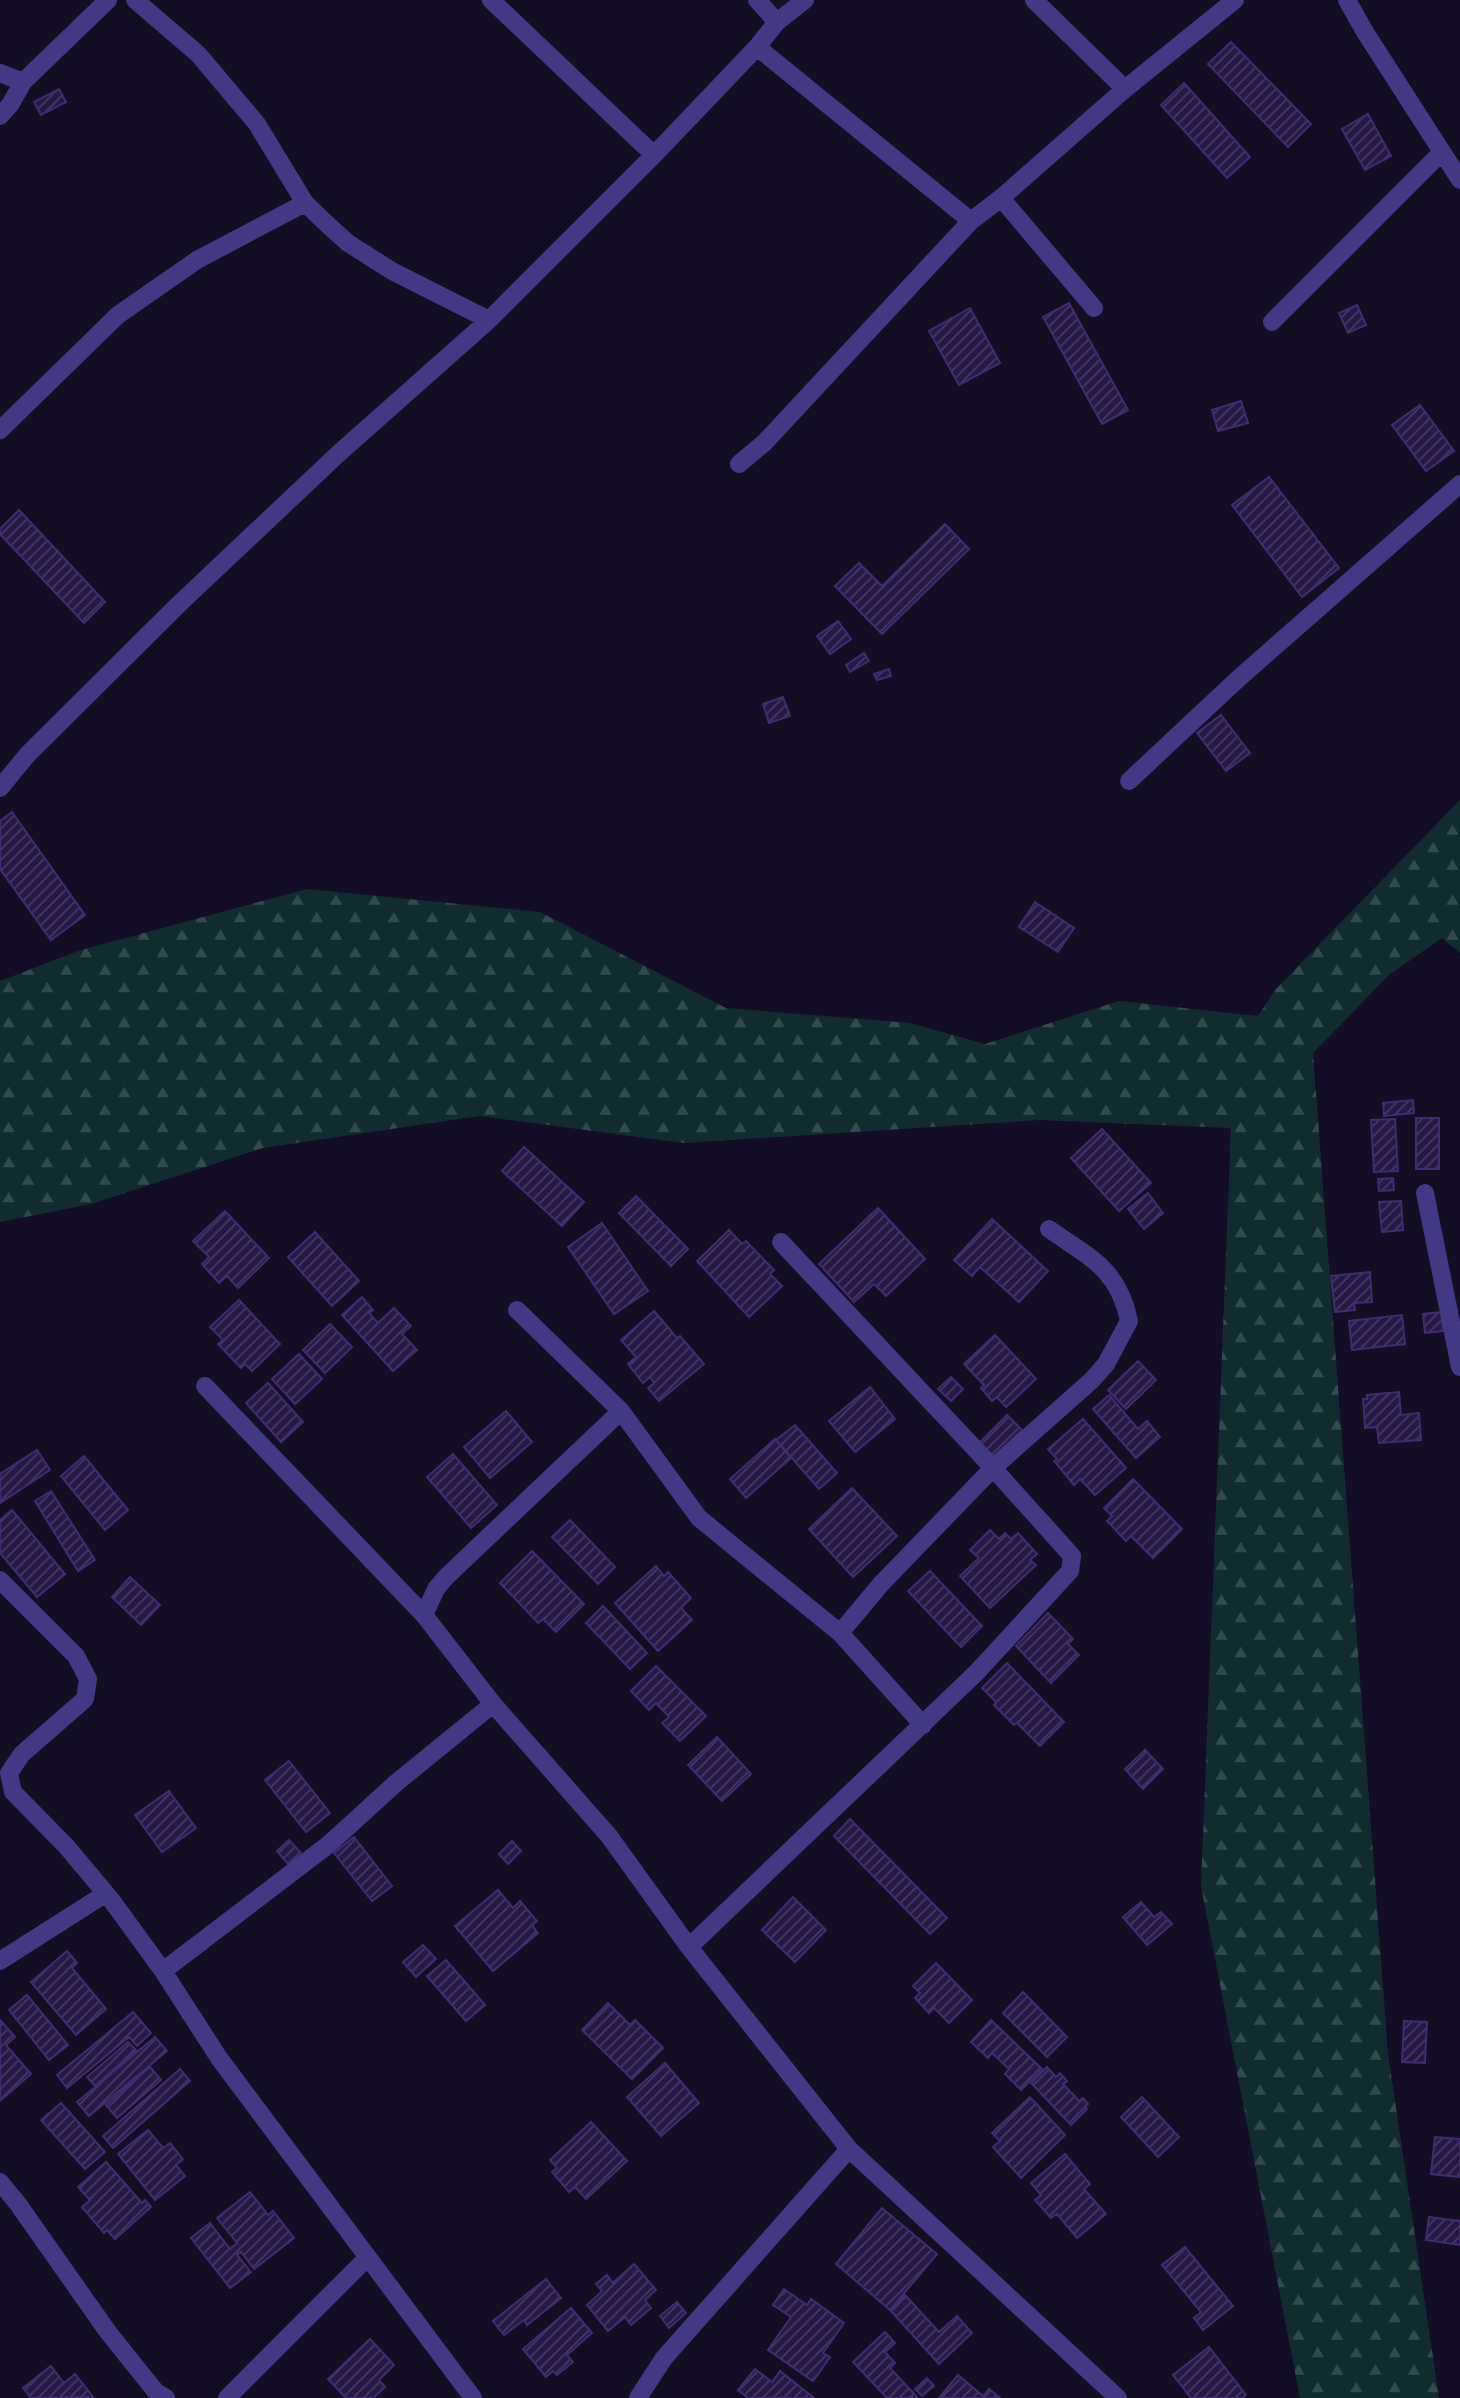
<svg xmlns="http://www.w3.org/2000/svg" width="1460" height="2398" viewBox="0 0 1460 2398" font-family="'Noto Sans',sans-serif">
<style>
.forest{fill:url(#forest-firs)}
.building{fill:url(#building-hatch);stroke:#402b71;stroke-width:2}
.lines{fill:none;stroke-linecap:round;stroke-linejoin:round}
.minor{stroke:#423884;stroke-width:18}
</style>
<defs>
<pattern id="forest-firs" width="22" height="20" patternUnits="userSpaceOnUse" patternTransform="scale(1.75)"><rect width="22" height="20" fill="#112c2e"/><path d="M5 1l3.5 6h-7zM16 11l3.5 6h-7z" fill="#334a4d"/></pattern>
<pattern id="building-hatch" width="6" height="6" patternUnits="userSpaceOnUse" patternTransform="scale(1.75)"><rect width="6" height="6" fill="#261945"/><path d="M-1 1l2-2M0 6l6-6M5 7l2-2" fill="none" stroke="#453961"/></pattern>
</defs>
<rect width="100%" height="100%" fill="#140e24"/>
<!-- forest -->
<path class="forest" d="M1460 800V953L1442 938 1390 974 1313 1053 1388 2054 1439 2398H1300L1201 1886 1231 1128 1040 1120 684 1143 479 1116 263 1148 91 1204 0 1222V981L81 950 307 889 540 912 726 1008 910 1023 985 1044 1119 1001 1258 1016 1276 989Z"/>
<!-- building -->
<path class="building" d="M1231 42 1311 124 1288 147 1208 64Z
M1184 83 1250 157 1227 178 1161 105Z
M59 89 66 102 41 115 34 102Z
M1368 114 1391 156 1365 170 1342 129Z
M1069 303 1128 410 1102 424 1043 317Z
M1357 305 1366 325 1348 333 1339 313Z
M970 308 1000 363 959 385 929 331Z
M1241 401 1248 423 1218 431 1212 410Z
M1420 405 1454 451 1426 471 1392 425Z
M1269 477 1339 568 1302 597 1232 505Z
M19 510 105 602 84 623 0 534V529Z
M945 524 969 549 882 634 835 586 859 563 882 586Z
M838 621 851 639 830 654 817 636Z
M864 653 869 661 850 672 846 665Z
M889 669 891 676 877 680 874 674Z
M783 697 790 716 769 723 763 704Z
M1221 715 1250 753 1226 771 1197 733Z
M12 812 85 915 51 940 0 869V821Z
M1035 902 1074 928 1058 952 1019 927Z
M1413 1100 1414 1113 1384 1116 1383 1103Z
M1416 1118H1439V1169H1416Z
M1395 1119 1398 1171 1374 1172 1371 1120Z
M1102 1129 1151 1183 1119 1211 1071 1158Z
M524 1147 584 1202 562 1226 502 1171Z
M1393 1178 1394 1190 1379 1191 1378 1179Z
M1148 1193 1163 1213 1144 1229 1128 1209Z
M636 1196 688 1249 671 1266 619 1213Z
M1401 1201 1403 1230 1382 1232 1379 1202Z
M878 1208 925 1259 886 1296 874 1284 854 1302 819 1264Z
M225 1211 269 1258 238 1288 227 1276 219 1283 202 1264 209 1257 193 1241Z
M992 1219 1048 1271 1019 1302 980 1267 972 1276 954 1260Z
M602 1223 648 1291 614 1314 568 1247Z
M729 1230 742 1244 746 1241 774 1270 770 1274 782 1286 749 1317 697 1261Z
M315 1232 359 1281 332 1306 288 1257Z
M1370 1272 1372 1302 1354 1303 1355 1310 1335 1312 1331 1276Z
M362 1297 373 1310 369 1313 378 1323 394 1308 411 1326 402 1334 417 1350 393 1371 342 1315Z
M239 1300 280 1344 252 1371 245 1364 241 1368 218 1344 223 1340 210 1327Z
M654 1311 677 1338 680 1336 704 1364 659 1401 648 1388 654 1383 650 1377 643 1383 628 1364 636 1357 621 1340Z
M1441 1312 1443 1331 1425 1333 1423 1314Z
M1402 1315 1405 1344 1352 1350 1349 1321Z
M330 1324 352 1347 325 1373 303 1350Z
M995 1335 1036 1379 1006 1407 997 1397 992 1401 981 1388 984 1385 964 1364Z
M299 1354 322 1379 295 1404 272 1379Z
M1138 1361 1156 1380 1126 1409 1108 1390Z
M951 1377 963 1389 951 1401 938 1389Z
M268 1383 303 1422 281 1442 246 1403Z
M870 1387 895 1419 855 1452 829 1421Z
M1399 1392 1401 1415 1419 1413 1421 1440 1379 1443 1377 1427 1365 1428 1363 1399H1367V1395Z
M1109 1395 1138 1429 1147 1421 1160 1437 1136 1458 1093 1409Z
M506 1411 532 1442 490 1478 464 1447Z
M1007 1415 1022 1430 993 1458 978 1444Z
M1083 1419 1126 1468 1095 1495 1080 1479 1074 1485 1054 1461 1057 1459 1048 1449Z
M795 1425 837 1473 819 1489 776 1440Z
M775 1439 791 1458 746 1498 730 1479Z
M37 1450 50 1470 0 1503V1474Z
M453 1454 497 1505 471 1528 427 1477Z
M84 1456 128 1510 105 1530 61 1476Z
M1133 1479 1182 1529 1153 1558 1131 1536 1126 1541 1107 1521 1112 1516 1104 1508Z
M852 1488 897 1536 853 1577 809 1529Z
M51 1491 95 1560 78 1571 35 1501Z
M12 1510 65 1574 37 1597 0 1553V1520Z
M570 1520 615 1567 598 1584 552 1537Z
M990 1530 999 1539 1005 1533 1011 1539 1018 1533 1037 1554 1030 1560 1036 1565 990 1608 960 1576 979 1558 970 1550Z
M532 1551 584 1604 556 1632 543 1619 538 1623 500 1583Z
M656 1566 664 1576 668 1572 691 1598 681 1608 692 1620 658 1651 615 1603Z
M930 1571 982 1626 961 1647 908 1591Z
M130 1577 160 1605 141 1625 112 1597Z
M603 1606 647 1653 630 1669 586 1623Z
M1048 1613 1073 1639 1068 1644 1079 1655 1051 1683 1016 1646Z
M1007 1663 1064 1722 1040 1746 1017 1723 1014 1725 994 1705 996 1702 982 1688Z
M656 1666 706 1716 680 1741 662 1723 669 1717 656 1703 649 1710 631 1691Z
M717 1737 751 1774 722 1801 688 1765Z
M1145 1750 1163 1769 1143 1789 1125 1769Z
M289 1761 330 1813 306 1832 265 1780Z
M169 1791 196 1828 162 1852 135 1815Z
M850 1819 947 1918 930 1934 834 1836Z
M354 1837 392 1886 372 1901 334 1853Z
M289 1840 301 1853 289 1865 277 1851Z
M512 1841 521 1851 508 1864 499 1854Z
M498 1890 513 1908 520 1901 537 1921 532 1925 538 1933 493 1971 455 1926Z
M793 1897 826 1930 795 1962 762 1930Z
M1141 1902 1154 1917 1161 1912 1172 1924 1147 1945 1123 1917Z
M423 1945 436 1959 416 1977 403 1962Z
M67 1951 77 1963 72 1968 106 2009 76 2035 31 1982Z
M446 1960 485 2005 466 2021 427 1976Z
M936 1963 972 2000 949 2023 934 2008 929 2013 915 1998 920 1993 913 1986Z
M1023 1992 1067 2037 1047 2057 1003 2013Z
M27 1995 68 2045 49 2060 9 2010Z
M608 2003 630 2025 635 2020 663 2048 632 2079 582 2030Z
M133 2012 151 2033 137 2046 129 2037 67 2088 57 2075Z
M0 2020 15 2037 6 2045 31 2074 0 2101Z
M991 2020 1042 2069 1021 2090 1005 2074 1009 2069 992 2053 988 2058 971 2042Z
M1404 2021 1427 2022 1425 2063 1402 2062Z
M155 2037 167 2051 89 2116 77 2102Z
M128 2042 136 2050 95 2086 87 2077Z
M665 2063 699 2103 661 2136 627 2097Z
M150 2067 161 2080 117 2118 106 2105Z
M1047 2067 1056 2077 1060 2073 1067 2081 1063 2084 1079 2101 1083 2098 1088 2104 1085 2107 1087 2109 1071 2125 1031 2083Z
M180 2069 190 2081 113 2148 103 2136Z
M1030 2097 1065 2135 1021 2178 993 2147 1000 2141 992 2133Z
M1142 2097 1179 2137 1158 2157 1121 2117Z
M61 2103 105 2152 85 2169 41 2120Z
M591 2122 627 2161 586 2199 575 2187 569 2192 552 2172 557 2168 550 2160Z
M148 2130 163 2148 170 2143 183 2159 176 2165 185 2176 155 2200 118 2154Z
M1435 2137 1460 2139V2177L1431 2174Z
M1065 2154 1090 2184 1084 2189 1106 2214 1077 2238 1057 2214 1051 2218 1035 2200 1041 2195 1031 2183Z
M106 2162 142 2203 145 2200 151 2207 115 2239 107 2230 104 2233 82 2207 90 2200 78 2187Z
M250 2192 268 2215 273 2211 294 2238 254 2269 241 2252 237 2255 251 2272 230 2288 191 2238 210 2223 230 2249 237 2243 217 2218Z
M882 2208 937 2254 890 2310 836 2264Z
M1429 2217 1460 2221V2245L1426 2240Z
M1185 2247 1233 2306 1203 2330 1194 2318 1201 2312 1162 2265Z
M634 2264 656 2290 645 2300 651 2308 631 2325 625 2317 608 2331 587 2305 602 2291 596 2284 607 2275 613 2283Z
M546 2279 561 2298 527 2325 524 2320 504 2335 493 2321Z
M784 2289 807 2305 811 2299 844 2323 823 2353 830 2357 813 2381 768 2350 791 2317 773 2305Z
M905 2295 939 2332 957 2316 972 2333 939 2364 890 2310Z
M677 2302 686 2313 669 2328 660 2316Z
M571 2308 592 2333 567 2355 573 2362 557 2375 553 2371 546 2377 523 2349Z
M885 2332 895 2343 885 2352 895 2363 890 2368 918 2398H887L853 2362Z
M370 2339 394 2365 379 2380 385 2387 373 2398H346L328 2379Z
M1209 2347 1246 2395 1243 2398H1191L1173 2375Z
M51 2366 64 2383 75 2374 93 2397 31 2398 23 2388Z
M755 2369 772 2382 780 2371 814 2398H748L738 2390Z
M958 2375 983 2396 989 2389 1000 2398H939Z
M927 2378 934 2386 922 2396 915 2389Z"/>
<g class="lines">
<!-- minor -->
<path class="minor" d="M135 0 198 54 257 124 305 203 329 226 348 243 392 271 489 320
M491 0 654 155
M757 0 777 22
M1034 0 1125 89
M1347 0 1365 32 1460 180
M757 47 971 221
M0 73 23 82
M0 116 10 105 23 82 108 0
M1001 198 1094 308
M1272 322 1442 152
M0 430 118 315 197 260 305 203
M739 464 764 443 971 221 1001 198 1125 89 1235 0
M1129 781 1239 678 1460 484
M0 788 28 754 178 605 338 454 489 320 654 155 757 47 777 22 805 0
M1425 1193 1460 1367
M517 1310 621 1411 699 1518 840 1633 923 1725
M205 1386 424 1615 493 1704 609 1836 689 1947 849 2149 1118 2398
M0 1580 76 1656 88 1679 85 1699 22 1754 9 1773 13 1792 67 1847 112 1901 163 1971 219 2058 473 2398
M424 1615 436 1589 446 1577 621 1411
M840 1633 881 1584 993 1468 1092 1380 1106 1364 1129 1321C1118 1268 1090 1258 1049 1229
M689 1947 976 1673 1070 1571 1072 1556 993 1468 781 1242
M0 1961 105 1894
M163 1971 328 1845 396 1783 493 1704
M0 2182 18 2204 108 2332 156 2392 166 2398
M227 2398 368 2257
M638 2398 664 2358 849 2149"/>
</g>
</svg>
